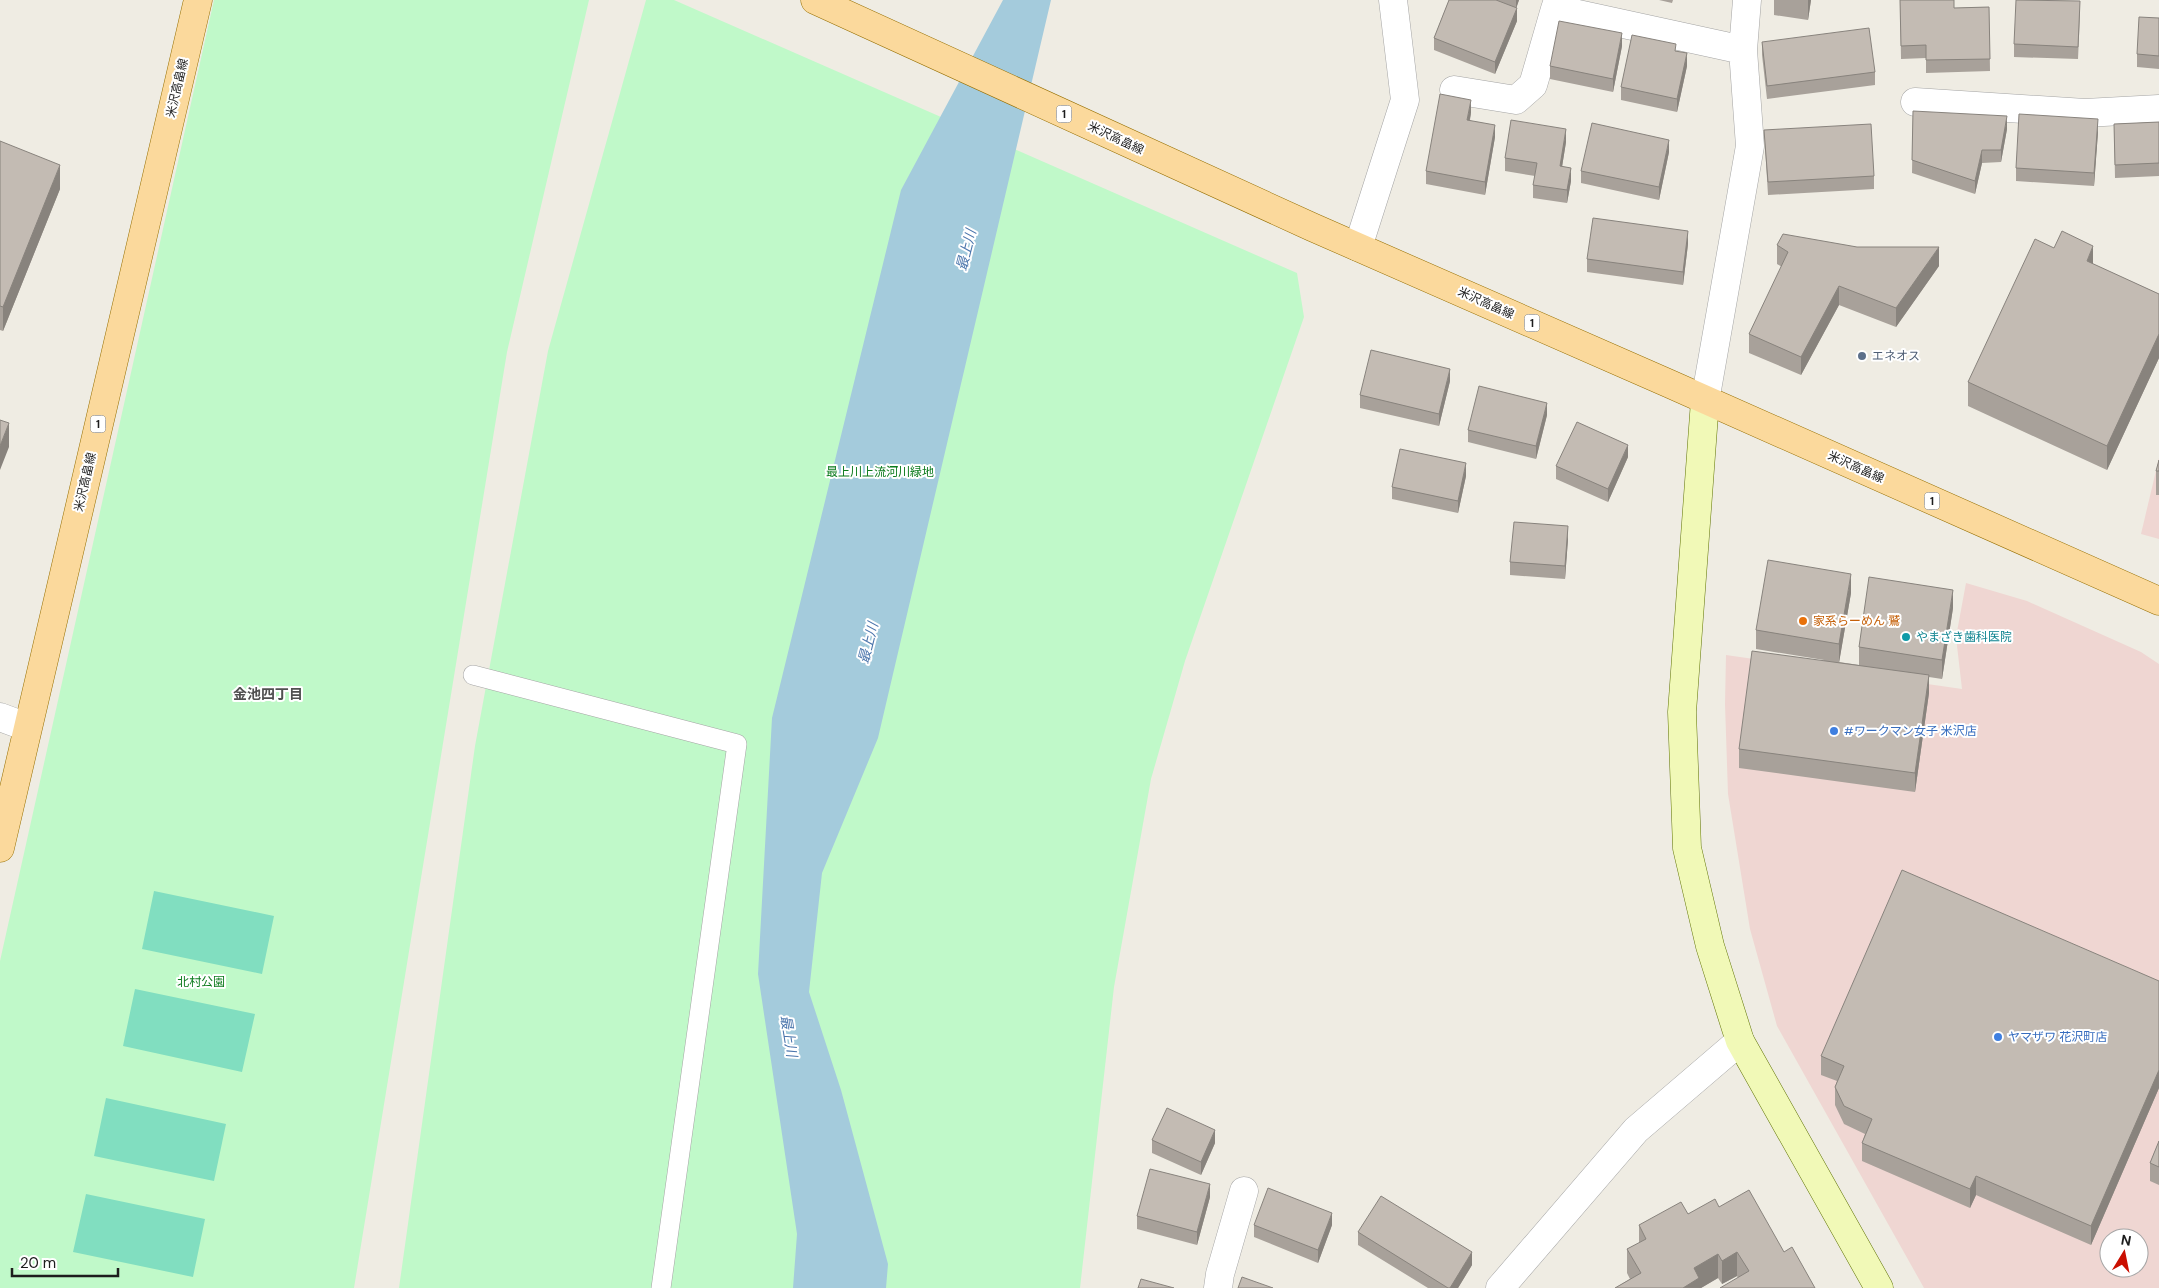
<svg xmlns="http://www.w3.org/2000/svg" width="2159" height="1288" viewBox="0 0 2159 1288" font-family="'DM Sans','Noto Sans JP',sans-serif">
<style>
.commercial{fill:#efd6d2;fill-rule:evenodd}
.park{fill:#c0f9c9}
.pitch{fill:#81dec0}
.water{fill:#a4cbdc}
.lines{fill:none;stroke-linecap:round;stroke-linejoin:round}
.lane-casing{stroke:#a4a4a4;stroke-width:20}
.street-casing{stroke:#a4a4a4;stroke-width:29}
.secondary-casing{stroke:#607405;stroke-width:29}
.primary-casing{stroke:#966f01;stroke-width:29}
.lane{stroke:#fff;stroke-width:19}
.street{stroke:#fff;stroke-width:28}
.secondary{stroke:#f1f9b7;stroke-width:28}
.primary{stroke:#fbd99c;stroke-width:28}
.wall{fill:#a8a19a}
.shaded-wall{fill:#88837d}
.building{fill:#c3bbb3;stroke:#88837d}
.service-dot{fill:#5c6f8a;stroke:#fff;stroke-width:2}
.food-dot{fill:#e8710a;stroke:#fff;stroke-width:2}
.culture-dot{fill:#0f9aa8;stroke:#fff;stroke-width:2}
.shop-dot{fill:#3f7fe0;stroke:#fff;stroke-width:2}
.labels{text-anchor:middle;dominant-baseline:central;stroke-width:4;stroke-linejoin:round;paint-order:stroke}
.shield{fill:#fff;stroke:#616161;stroke-width:1}
.shield-label{font-size:11px;font-weight:bold;fill:#1d1d1d}
.street-label{font-size:12px;fill:#1d1d1d;stroke:#fff}
.service-label{font-size:12px;fill:#4e5e75;stroke:#fff;text-anchor:start}
.park-label{font-size:12px;fill:#0c7b1d;stroke:#fff}
.food-label{font-size:12px;fill:#c56008;stroke:#fff;text-anchor:start}
.culture-label{font-size:12px;fill:#0d838f;stroke:#fff;text-anchor:start}
.shop-label{font-size:12px;fill:#366cbe;stroke:#fff;text-anchor:start}
.water-label{font-size:14px;font-style:italic;fill:#4b75ac;stroke:#fff}
.neighbourhood-label{font-size:14px;font-weight:bold;fill:#505050;stroke:#fff}
</style>
<rect width="100%" height="100%" fill="#efece3"/>
<!-- commercial -->
<path class="commercial" d="M2159 458V539L2141 534Z
M1966 583 2027 601 2141 652 2159 664V1288H1924L1777 1026 1750 929 1728 794 1725 704 1726 655 1962 689 1956 637ZM2109 1238H2139V1268H2109Z"/>
<!-- park -->
<path class="park" d="M214 0H589L507 352 354 1288H0V961Z
M646 0H674L1297 273 1304 317 1185 661 1151 779 1114 987 1080 1288H399L475 746 548 351Z"/>
<!-- pitch -->
<path class="pitch" d="M154 891 274 916 262 974 142 949Z
M135 989 255 1014 242 1072 123 1046Z
M106 1098 226 1124 214 1181 94 1156Z
M86 1194 205 1219 193 1277 73 1252Z"/>
<!-- water -->
<path class="water" d="M1003 0H1051L878 738 822 873 809 992 841 1090 888 1264 886 1288H793L797 1234 758 974 772 718 901 190Z"/>
<g class="lines">
<!-- lane casing -->
<g class="lane-casing">
<path id="lane" d="M473 675 737 744 661 1288"/>
</g>
<!-- street casing -->
<g class="street-casing">
<path id="street" d="M1558 0 1555 9 1743 50
M1454 90 1516 100 1533 85 1555 9
M1915 102 2085 113 2159 109
M1358 247 1405 100 1393 0
M1705 401 1750 146 1743 50 1747 0
M0 717 27 727
M1218 1288 1220 1274 1244 1191
M1500 1288 1636 1130 1740 1041"/>
</g>
<!-- secondary casing -->
<g class="secondary-casing">
<path id="secondary" d="M1705 401 1682 712 1687 848 1710 946 1740 1041 1879 1288"/>
</g>
<!-- primary casing -->
<g class="primary-casing">
<path id="primary" d="M815 0 1312 227 1670 384 2159 601
M0 848 198 0"/>
</g>
<!-- lane -->
<use href="#lane" class="lane"/>
<!-- street -->
<use href="#street" class="street"/>
<!-- secondary -->
<use href="#secondary" class="secondary"/>
<!-- primary -->
<use href="#primary" class="primary"/>
</g>
<!-- wall -->
<path class="wall" d="M1449 0H1519L1516 8 1517 21 1495 74 1434 50V38Z
M1659 0H1673L1672 3Z
M1774 0H1811L1808 20 1774 15Z
M1900 0 1954 8 1989 7 1990 71 1926 73V58L1901 59Z
M2080 14 2078 59 2014 57V44Z
M2159 18V69L2137 67V54Z
M1762 42 1875 72V85L1767 99 1762 55Z
M1622 46 1613 92 1550 79V66Z
M1676 51 1687 66 1677 112 1621 100V87Z
M1913 111 2007 129 2001 162 1982 163 1975 194 1912 173Z
M1471 113 1470 120 1495 137 1485 195 1426 184V171Z
M2159 122V176L2115 178 2114 124Z
M1764 130 1874 176V189L1768 195Z
M2098 132 2094 186 2016 181V168Z
M0 141 60 189 3 331 0 330Z
M1566 142 1562 167 1571 181 1567 203 1533 198V185L1535 176 1505 171V158Z
M1669 152 1659 200 1581 183V171Z
M1688 244 1683 285 1587 272V259Z
M1777 245 1939 266 1896 327 1839 305 1801 375 1749 353V334L1782 267 1777 264Z
M2054 248 2093 264 2159 294V358L2107 470 1968 406V382Z
M1450 381 1439 426 1360 408V395Z
M1547 415 1536 459 1468 442V430Z
M1628 457 1608 502 1556 479V466Z
M2159 460V495H2156V471Z
M1466 476 1458 513 1392 499V487Z
M1568 539 1565 579 1510 575V562Z
M1851 593 1839 662 1859 665V647L1953 608 1942 679 1929 677V693L1915 792 1739 768V749L1824 660 1756 649V630Z
M2159 981V1088L2091 1245 1976 1195 1970 1208 1862 1161V1143L1865 1134 1844 1124 1835 1105V1087L1837 1081 1821 1075V1056Z
M1152 1140 1215 1143 1201 1175 1152 1153Z
M2159 1141V1185L2150 1181V1163Z
M1210 1197 1197 1245 1137 1229V1216Z
M1719 1207 1784 1252 1738 1278 1737 1276 1722 1284 1718 1278 1701 1288H1615L1630 1279 1627 1273V1249L1639 1243V1225Z
M1254 1225H1332L1318 1263 1254 1237Z
M1358 1232 1472 1265 1458 1288H1428L1358 1245Z"/>
<!-- shaded-wall -->
<path class="shaded-wall" d="M1516 0H1519L1516 9Z
M1808 0H1811L1808 20Z
M1517 8V21L1495 74V62Z
M1622 33V46L1613 92V79Z
M1687 53V66L1677 112V99Z
M1471 100V113L1467 133V120Z
M2007 116V129L2001 162V150Z
M2098 119V132L2094 186V173Z
M1495 125V137L1485 195V182Z
M1566 129V142L1560 179V166Z
M1669 140V152L1659 200V187Z
M1982 150V163L1975 194V181Z
M60 165V189L3 331V307Z
M1571 168V181L1567 203V190Z
M1688 231V244L1683 285V272Z
M2093 246V270L2087 261Z
M1939 247V266L1896 327V308Z
M1839 286V305L1801 375V357Z
M2159 334V358L2107 470V446Z
M1450 369V381L1439 426V414Z
M1547 403V415L1536 459V446Z
M9 423V447L0 470V446Z
M1628 445V457L1608 502V489Z
M1466 463V476L1458 513V501Z
M1568 526V539L1565 579V566Z
M1851 574V593L1839 663V644Z
M1953 590V608L1942 679V660Z
M1929 675V693L1915 792V773Z
M2159 1070V1088L2091 1245V1226Z
M1215 1130V1143L1201 1175V1162Z
M1976 1176V1195L1970 1208V1189Z
M1210 1184V1197L1197 1245V1232Z
M1332 1213V1225L1318 1263V1250Z
M1472 1252V1265L1458 1288H1450Z
M1737 1252V1276L1722 1284V1261Z
M1718 1254V1278L1701 1288H1683L1694 1268Z"/>
<!-- building -->
<path class="building" d="M1449 0H1496L1517 8 1495 62 1434 38Z
M1900 0H1954V8L1989 7 1990 59 1926 60V45L1901 46Z
M2016 0 2080 1 2078 47 2014 44Z
M2139 17 2159 18V56L2137 54Z
M1559 21 1622 33 1613 79 1550 66Z
M1869 28 1875 72 1767 86 1762 42Z
M1632 35 1676 44 1675 51 1687 53 1677 99 1621 87Z
M1440 94 1471 100 1467 120 1495 125 1485 182 1426 171Z
M1913 111 2007 116 2001 150H1982L1975 181 1912 160Z
M2019 114 2098 119 2094 173 2016 168Z
M1511 120 1566 129 1560 166 1571 168 1567 190 1533 185 1537 163 1505 158Z
M2159 122V163L2115 165 2114 124Z
M1592 123 1669 140 1659 187 1581 171Z
M1871 124 1874 176 1768 182 1764 130Z
M0 141 60 165 3 307 0 306Z
M1593 218 1688 231 1683 272 1587 259Z
M2062 231 2093 246 2087 261 2159 294V334L2107 446 1968 382 2035 239 2054 248Z
M1783 234 1857 247H1939L1896 308 1839 286 1801 357 1749 334 1788 252 1777 245Z
M1371 350 1450 369 1439 414 1360 395Z
M1479 386 1547 403 1536 446 1468 430Z
M0 420 9 423 0 446Z
M1577 422 1628 445 1608 489 1556 466Z
M1400 449 1466 463 1458 501 1392 487Z
M2159 460V471H2156Z
M1514 522 1568 526 1565 566 1510 562Z
M1768 560 1851 574 1839 644 1756 630Z
M1869 577 1953 590 1942 660 1859 647Z
M1752 651 1929 675 1915 773 1739 749Z
M1902 870 2159 981V1070L2091 1226 1976 1176 1970 1189 1862 1143 1872 1119 1844 1106 1835 1087 1844 1066 1821 1056Z
M1167 1108 1215 1130 1201 1162 1152 1140Z
M2159 1141V1167L2150 1163Z
M1150 1169 1210 1184 1197 1232 1137 1216Z
M1268 1188 1332 1213 1318 1250 1254 1225Z
M1749 1190 1784 1252 1792 1247 1815 1288H1720L1749 1271 1737 1252 1722 1261 1718 1254 1694 1268 1699 1278 1683 1288H1615L1641 1273 1627 1249 1646 1239 1639 1225 1681 1202 1688 1214 1715 1199 1719 1207Z
M1381 1196 1472 1252 1450 1288H1448L1358 1232Z
M1242 1277 1273 1288H1238Z
M1141 1279 1174 1288H1138Z"/>
<!-- markers -->
<circle class="service-dot" cx="1862" cy="356" r="5"/>
<circle class="food-dot" cx="1803" cy="621" r="5"/>
<circle class="culture-dot" cx="1906" cy="637" r="5"/>
<g class="shop-dot">
<circle cx="1834" cy="731" r="5"/>
<circle cx="1998" cy="1037" r="5"/>
</g>
<g class="labels">
<!-- shield labels -->
<g class="shield">
<rect x="1056.5" y="105.5" width="15" height="17" rx="4"/>
<rect x="1524.5" y="314.5" width="15" height="17" rx="4"/>
<rect x="90.5" y="415.5" width="15" height="17" rx="4"/>
<rect x="1924.5" y="492.5" width="15" height="17" rx="4"/>
</g>
<g class="shield-label">
<text x="1064" y="114">1</text>
<text x="1532" y="323">1</text>
<text x="98" y="424">1</text>
<text x="1932" y="501">1</text>
</g>
<!-- street labels -->
<g class="street-label">
<text transform="translate(177 88) rotate(-77)">米沢高畠線</text>
<text transform="translate(1116 138) rotate(25)">米沢高畠線</text>
<text transform="translate(1486 303) rotate(24)">米沢高畠線</text>
<text transform="translate(1856 467) rotate(24)">米沢高畠線</text>
<text transform="translate(85 482) rotate(-77)">米沢高畠線</text>
</g>
<!-- service labels -->
<g class="service-label">
<text x="1872" y="356">エネオス</text>
</g>
<!-- park labels -->
<g class="park-label">
<text x="880" y="472">最上川上流河川緑地</text>
<text x="201" y="982">北村公園</text>
</g>
<!-- food labels -->
<g class="food-label">
<text x="1813" y="621">家系らーめん 鷲</text>
</g>
<!-- culture labels -->
<g class="culture-label">
<text x="1916" y="637">やまざき歯科医院</text>
</g>
<!-- shop labels -->
<g class="shop-label">
<text x="1844" y="731">#ワークマン女子 米沢店</text>
<text x="2008" y="1037">ヤマザワ 花沢町店</text>
</g>
<!-- water labels -->
<g class="water-label">
<text transform="translate(966 250) rotate(-76)">最上川</text>
<text transform="translate(868 643) rotate(-76)">最上川</text>
<text transform="translate(789 1036) rotate(81)">最上川</text>
</g>
<!-- neighbourhood labels -->
<g class="neighbourhood-label">
<text x="268" y="694">金池四丁目</text>
</g>
</g>
<!-- north arrow -->
<g transform="translate(2124 1253) rotate(10)"><circle r="24" fill="#ffffff" stroke="#a5a5a5"/>
<path d="M0-4L9 19L0 12L-9 19Z" fill="#ca0f01"/>
<text y="-8" font-size="14" font-weight="bold" text-anchor="middle" fill="#1d1d1d">N</text>
</g>
<!-- scale -->
<path d="M12 1268v8h106v-8" fill="none" stroke="#1d1d1d" stroke-width="2.5"/>
<text x="20" y="1268" font-size="15" fill="#1d1d1d" stroke="#ffffff" stroke-width="4" paint-order="stroke">20 m</text>
</svg>
